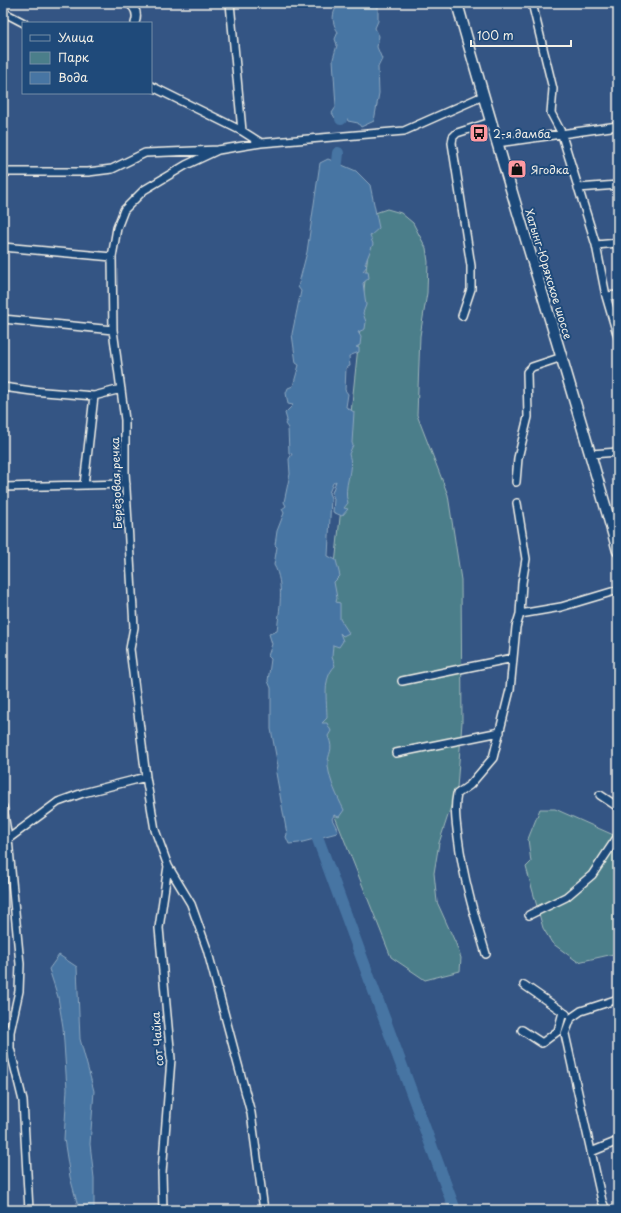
<svg xmlns="http://www.w3.org/2000/svg" width="621" height="1213" viewBox="0 0 621 1213" font-family="'Playpen Sans',sans-serif">
<style>
.green{fill:#4b7e8a;stroke:#a0b8b9}
.water{fill:#4775a3;stroke:#8ca7bf}
.lines{fill:none;stroke-linecap:round;stroke-linejoin:round}
.river{stroke:#4775a3;stroke-width:12}
.minor-casing{stroke:#f4f1e8;stroke-width:10}
.secondary-casing{stroke:#f4f1e8;stroke-width:13}
.minor{stroke:#1f4a7a;stroke-width:7}
.secondary{stroke:#1f4a7a;stroke-width:10}
.labels{text-anchor:middle;dominant-baseline:central;stroke-width:4;stroke-linejoin:round;paint-order:stroke}
.poi-label{font-size:11px;fill:#f4f1e8;stroke:#1f4a7a;text-anchor:start}
.street-label{font-size:11px;fill:#f4f1e8;stroke:#1f4a7a}
</style>
<rect width="100%" height="100%" fill="#345584"/>
<filter id="ink" filterUnits="userSpaceOnUse"><feTurbulence type="fractalNoise" baseFrequency=".025" numOctaves="2"/><feDisplacementMap in="SourceGraphic" scale="8" xChannelSelector="R" yChannelSelector="G"/><feConvolveMatrix kernelMatrix="1 2 1 2 8 2 1 2 1" color-interpolation-filters="sRGB"/></filter>
<g filter="url(#ink)">
<!-- green -->
<path class="green" d="M387 209 401 213 413 223 426 248 428 262 427 293 420 336 417 415 448 495 461 580 462 722 457 788 439 843 434 873 437 902 456 944 461 958 460 971 425 980 391 957 314 764 372 214Z
M540 809H555L618 837V953L578 962 552 943 543 928 526 867 531 862 528 839Z"/>
<!-- water -->
<path class="water" d="M332 3H378V21L375 28 379 36 377 47 382 59 378 67 379 93 374 121 361 127 358 123 348 121 345 114 335 118 332 113 336 107 333 59 337 45 335 39 338 32C333 25 331 16 336 8L333 7Z
M328 159 356 171 370 185 379 228 370 236 373 244 365 264 367 266 363 271H368L369 278 363 283 366 305 363 313 366 322 365 329 358 332 361 337 360 345 356 347 359 348V352L349 356 350 366 346 368 345 390 348 394 346 407 354 412 352 443 353 445 349 454C355 469 342 487 348 503L344 508 348 509 342 516 333 512 334 499 332 493 336 481 333 483 329 493 331 498 328 556 336 560 340 576 334 582 337 598 336 602 340 603V619L349 633 343 636 340 633 343 641 339 647 333 645 332 657 335 666C322 679 327 700 327 718L322 723H327L331 731 328 736C335 752 327 752 328 766 330 782 337 796 344 810L339 817 334 815 332 819 338 831 337 833 299 843 289 844 286 837 287 834 276 773 278 766 271 729V688L268 681 271 659 268 656 272 644 269 634 277 631C279 611 285 584 274 565L277 547 275 545 277 531 284 513 282 509 286 506 284 502 290 474 289 459 292 454 289 453 288 428 285 424 287 420 285 413 293 405 288 404 286 393 288 388 293 386 299 365 296 363 292 334 301 291 298 287 307 252 320 163Z
M59 955 77 967 80 1039 94 1091 90 1144 94 1178V1210H79L70 1177 64 1139 67 1089 63 1027 58 997 49 969Z"/>
<g class="lines">
<!-- river -->
<path class="river" d="M341 119 342 99
M335 179 338 153
M312 823 455 1210"/>
<!-- minor casing -->
<g class="minor-casing">
<path id="minor" d="M127 3C136 7 138 14 135 23
M230 3 242 131
M532 3 553 89 551 113 561 132 596 245 606 296 618 337
M3 12 24 23
M151 86 242 131 261 143 404 131 483 96
M497 143 618 126
M218 150 186 165 144 190 124 210 117 228 112 257 113 330 125 420V472L134 627 130 649 146 777 155 830 168 866 191 904 207 949 251 1113 264 1210
M3 172H88L112 169 145 153 218 150 261 143
M578 188 618 185
M596 245 618 243
M3 247 112 257
M606 296 618 295
M462 316 471 289V266L452 143 453 137 457 133 491 122
M3 319 113 330
M3 387 32 391 94 396 121 389
M591 454 618 452
M516 482 518 458 528 417 527 372 532 367 562 357
M84 485 94 396
M3 487 126 484
M517 503 526 559 522 583 520 614
M402 681 513 658
M396 753 500 732
M600 795 618 807
M3 807 8 839 20 964 19 991 10 1032V1048L23 1101 29 1210
M8 839 58 802 83 793 146 777
M529 915 566 897 592 875 618 836
M486 954C474 915 463 877 458 837 456 822 454 808 457 794L470 785 493 758 510 690 516 627 520 614 561 607 618 590
M524 985 566 1014
M3 1028 10 1032
M522 1030 542 1043 558 1031 563 1012
M591 1152 618 1141
M163 1210 162 1173 171 1059 159 928 168 866
M606 1210 602 1201 565 1034 571 1018 581 1011 618 999"/>
</g>
<!-- secondary casing -->
<g class="secondary-casing">
<path id="secondary" d="M457 3C508 187 567 368 618 551"/>
</g>
<!-- minor -->
<use href="#minor" class="minor"/>
<!-- secondary -->
<use href="#secondary" class="secondary"/>
</g>
</g>
<!-- icons -->
<defs>
<g id="bus-square" transform="scale(1)"><rect x="-9" y="-9" width="18" height="18" rx="4" fill="#ff9aa2" stroke="#1f4a7a"/><path d="M-5-6H5V4H4V6H2V4H-2V6H-4V4H-5ZM-3.5-4V0h7V-4ZM-3.5 1.2v1.5H-2V1.2ZM2 1.2v1.5H3.5V1.2Z" fill="#111"/></g>
<g id="shop-square" transform="scale(1)"><rect x="-9" y="-9" width="18" height="18" rx="4" fill="#ff9aa2" stroke="#1f4a7a"/><path d="M-5-2.5h2.3a2.7 3.5 0 0 1 5.4 0H5L5.5 6h-11ZM-1.5-2.5h3a1.5 2.3 0 0 0-3 0Z" fill="#111"/></g>
</defs>
<g fill-rule="evenodd">
<use href="#bus-square" x="479" y="133"/>
<use href="#shop-square" x="517" y="169"/>
</g>
<g class="labels">
<!-- poi labels -->
<g class="poi-label">
<text x="493" y="133">2-я дамба</text>
<text x="531" y="169">Ягодка</text>
</g>
<!-- street labels -->
<g class="street-label">
<text transform="translate(549 274) rotate(73)">Хатынг-Юряхское шоссе</text>
<text transform="translate(116 483) rotate(-92)">Берёзовая речка</text>
<text transform="translate(157 1039) rotate(-94)">сот Чайка</text>
</g>
</g>
<!-- margin -->
<rect width="621" height="1213" fill="none" stroke="#1f4a7a" stroke-width="16"/>
<rect x="8" y="8" width="605" height="1197" fill="none" stroke="#f4f1e8" stroke-width="1.5" filter="url(#ink)"/>
<!-- legend -->
<rect x="22" y="22" width="130" height="72" fill="#1f4a7a" stroke="#748da6"/>
<rect x="30" y="35" width="20" height="6" fill="#1f4a7a" stroke="#748da6"/>
<text x="58" y="42" font-size="12" fill="#f4f1e8">Улица</text>
<rect x="30" y="52" width="20" height="12" fill="#4b7e8a" stroke="#748da6"/>
<text x="58" y="62" font-size="12" fill="#f4f1e8">Парк</text>
<rect x="30" y="72" width="20" height="12" fill="#4775a3" stroke="#748da6"/>
<text x="58" y="82" font-size="12" fill="#f4f1e8">Вода</text>
<!-- scale -->
<path d="M471 40v6h100v-6" fill="none" stroke="#f4f1e8" stroke-width="2"/>
<text x="477" y="40" font-size="12" fill="#f4f1e8" stroke="#1f4a7a" stroke-width="3" paint-order="stroke">100 m</text>
</svg>
